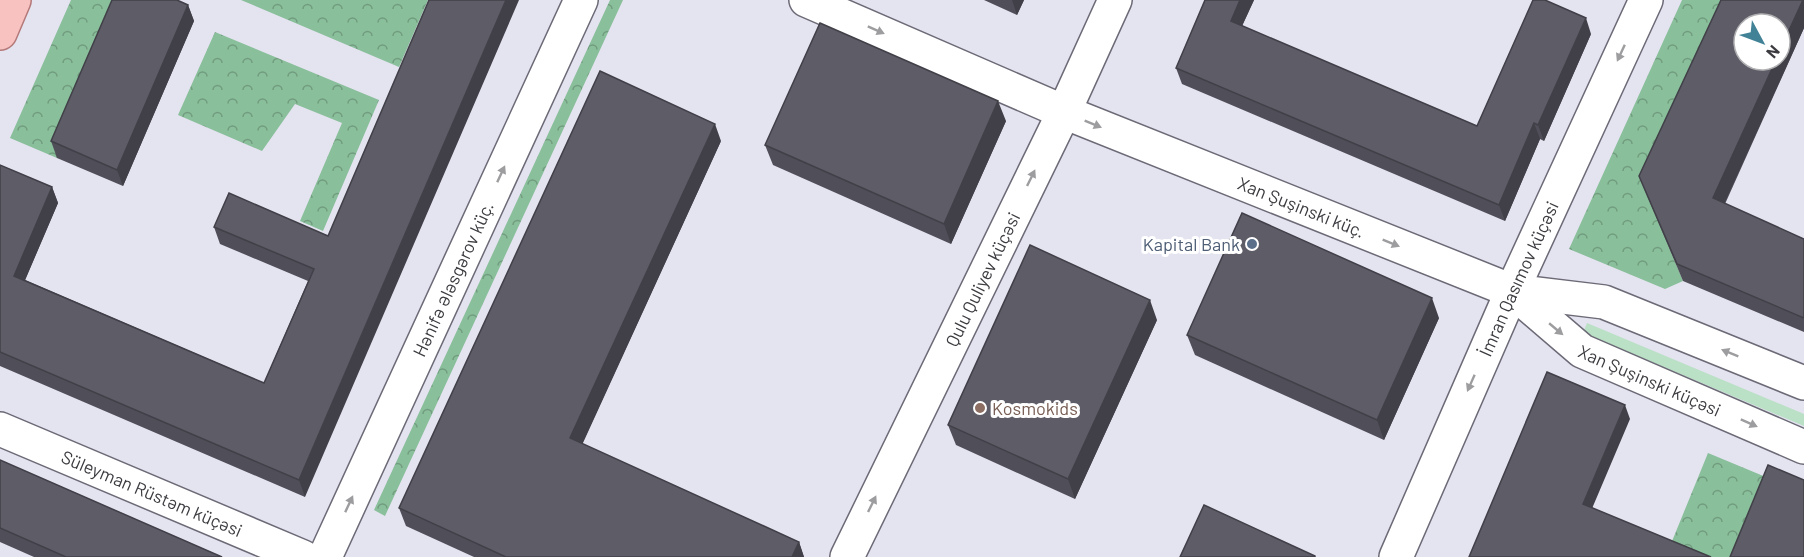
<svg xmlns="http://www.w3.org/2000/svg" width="1804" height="557" viewBox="0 0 1804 557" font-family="Barlow,sans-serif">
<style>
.grass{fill:#bae0c5}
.forest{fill:url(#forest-crowns)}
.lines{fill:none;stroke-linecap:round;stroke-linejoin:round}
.street-casing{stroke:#6c6a76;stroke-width:36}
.secondary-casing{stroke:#6c6a76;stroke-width:36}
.primary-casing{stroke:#b37979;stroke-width:36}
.street{stroke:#fff;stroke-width:33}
.secondary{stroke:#fff;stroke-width:33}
.primary{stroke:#f8c2c1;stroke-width:33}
.wall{fill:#504f59}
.shaded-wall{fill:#414048}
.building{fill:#5d5c67;stroke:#414048;stroke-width:1.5}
.oneway{fill:#9d9da0}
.service-dot{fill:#5c6f8a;stroke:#fff;stroke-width:2}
.education-dot{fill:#8d6e63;stroke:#fff;stroke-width:2}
.labels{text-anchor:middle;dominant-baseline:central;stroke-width:6;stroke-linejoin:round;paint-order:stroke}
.street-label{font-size:18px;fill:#3b3b40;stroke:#fff}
.service-label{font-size:18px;fill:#4e5e75;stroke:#fff;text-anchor:end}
.education-label{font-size:18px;fill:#785e54;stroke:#fff;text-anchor:start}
</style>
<defs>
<pattern id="forest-crowns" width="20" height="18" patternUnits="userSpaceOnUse" patternTransform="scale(1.5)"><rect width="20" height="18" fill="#89bf9a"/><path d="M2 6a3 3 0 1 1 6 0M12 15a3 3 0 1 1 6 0" fill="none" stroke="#719c7f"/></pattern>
</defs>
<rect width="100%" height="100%" fill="#e4e3f0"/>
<!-- grass -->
<path class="grass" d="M1587 323 1804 414V426L1583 333Z"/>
<!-- forest -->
<path class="forest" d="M71 0H125L57 158 10 138Z
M241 0H428L399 67Z
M610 0H623L385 516 374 510Z
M1682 0H1735L1646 192 1683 281 1665 289 1569 249Z
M215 32 379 100 323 231 300 221 342 123 295 104 262 151 178 115Z
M1708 453 1773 480 1759 557H1681L1668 551Z"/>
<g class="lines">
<!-- street casing -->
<g class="street-casing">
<g id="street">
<path id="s1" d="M806 0 1064 112 1512 291 1604 302 1804 383"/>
<path id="s2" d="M1512 291 1582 351 1804 447"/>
<path id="s3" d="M0 429 303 557"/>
<path id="s4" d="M847 557 1064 112 1115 0"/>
<path id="s5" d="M1396 557 1512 291 1646 0"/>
</g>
</g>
<!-- secondary casing -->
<g class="secondary-casing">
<g id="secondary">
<path id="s6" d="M325 557 581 0"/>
</g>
</g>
<!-- primary casing -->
<g class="primary-casing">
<path id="primary" d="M0 33 14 0"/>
</g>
<!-- street -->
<use href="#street" class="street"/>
<!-- secondary -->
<use href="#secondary" class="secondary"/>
<!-- primary -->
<use href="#primary" class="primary"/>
</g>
<!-- wall -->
<path class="wall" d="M984 0H1024L1017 15Z
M1205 0H1254L1242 26 1477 126 1591 34 1544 141 1540 139 1505 221 1182 84 1176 68Z
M1804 0V28L1725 204 1804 239V332L1683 281 1646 193 1639 176Z
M188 5 194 21 123 186 57 158 51 141Z
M1006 121 951 244 773 165 765 145Z
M721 141 582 444 799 542 804 557H474L406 526 399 508Z
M0 165 52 187 58 203 25 280 264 383 308 281 220 244 214 227 328 236 305 497 0 366Z
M1439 318 1384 440 1195 355 1187 335Z
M1157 320 1075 499 956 445 948 425Z
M0 460 222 557H34L0 542Z"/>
<!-- shaded-wall -->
<path class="shaded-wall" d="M506 0H519L305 497 299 480Z
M1012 0H1024L1017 15Z
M1240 0H1254L1237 37 1231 21Z
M1803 0H1804V28L1719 215 1713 198 1776 60H1780V50Z
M188 5 194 21 123 186 117 170Z
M1586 18 1591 34 1544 141 1538 125Z
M998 101 1006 121 951 244 944 224Z
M1534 123 1540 139 1505 221 1499 205Z
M715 124 721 141 577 456 570 438Z
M52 187 58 203 20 292 14 276Z
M1432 298 1439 318 1384 440 1377 420Z
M1150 300 1157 320 1075 499 1068 479Z
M1625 405 1630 419 1588 518 1583 504Z
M799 542 804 557H792Z"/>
<!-- building -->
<path class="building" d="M112 0H177L188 5 117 170 51 141Z
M429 0H506L299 480 0 352V165L52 187 14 276 264 383 314 269 214 227 229 193 328 236Z
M1205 0H1240L1231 21 1477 126 1533 0H1545L1586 18 1538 125 1534 123 1499 205 1176 68Z
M1721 0H1803L1780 50V24H1744V60H1776L1713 198 1804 239V318L1677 264 1639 176Z
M820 23 998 101 944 224 765 145Z
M600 71 715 124 570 438 799 542 792 557H506L399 508Z
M1242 213 1432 298 1377 420 1187 335Z
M1030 245 1150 300 1068 479 948 425Z
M1547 372 1625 405 1583 504 1711 557H1469Z
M0 460 222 557H66L0 528Z
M1768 465 1804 480V557H1730Z
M1204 505 1315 556V557H1180Z"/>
<!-- one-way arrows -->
<defs><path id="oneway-solid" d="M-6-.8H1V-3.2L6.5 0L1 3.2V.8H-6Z" transform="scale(1.5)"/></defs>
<g class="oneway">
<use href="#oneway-solid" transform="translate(876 30) rotate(24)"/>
<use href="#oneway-solid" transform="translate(1621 53) rotate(115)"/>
<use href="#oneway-solid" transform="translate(1093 124) rotate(22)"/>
<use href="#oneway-solid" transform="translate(501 174) rotate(-65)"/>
<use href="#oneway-solid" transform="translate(1031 178) rotate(-64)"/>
<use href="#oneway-solid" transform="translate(1391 243) rotate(22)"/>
<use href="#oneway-solid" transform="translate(1556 329) rotate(40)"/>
<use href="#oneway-solid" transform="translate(1730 353) rotate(-158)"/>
<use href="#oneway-solid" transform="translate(1471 383) rotate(114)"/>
<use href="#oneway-solid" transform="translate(1749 423) rotate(24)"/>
<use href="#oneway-solid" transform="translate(349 504) rotate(-65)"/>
<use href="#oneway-solid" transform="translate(872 504) rotate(-64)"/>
</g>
<!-- markers -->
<circle class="service-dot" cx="1252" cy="244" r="6"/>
<circle class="education-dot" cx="980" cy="408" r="6"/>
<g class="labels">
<!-- street labels -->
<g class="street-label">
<text stroke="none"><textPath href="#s1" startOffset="537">Xan Şuşinski küç.</textPath></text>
<text stroke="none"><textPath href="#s5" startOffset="304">İmran Qasımov küçəsi</textPath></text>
<text stroke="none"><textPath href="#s6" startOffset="306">Hənifə Ələsgərov küç.</textPath></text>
<text stroke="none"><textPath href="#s4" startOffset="309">Qulu Quliyev küçəsi</textPath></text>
<text stroke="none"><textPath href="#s2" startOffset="166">Xan Şuşinski küçəsi</textPath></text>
<text stroke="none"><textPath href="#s3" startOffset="165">Süleyman Rüstəm küçəsi</textPath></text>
</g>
<!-- service labels -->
<g class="service-label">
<text x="1240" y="244">Kapital Bank</text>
</g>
<!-- education labels -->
<g class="education-label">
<text x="992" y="408">Kosmokids</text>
</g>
</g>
<!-- north arrow -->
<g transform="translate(1762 42) rotate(131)"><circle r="28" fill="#ffffff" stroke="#b1b1b3" stroke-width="1.5"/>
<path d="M0-4.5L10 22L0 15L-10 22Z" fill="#428296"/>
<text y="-9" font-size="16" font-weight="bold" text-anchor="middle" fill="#3b3b40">N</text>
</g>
</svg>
